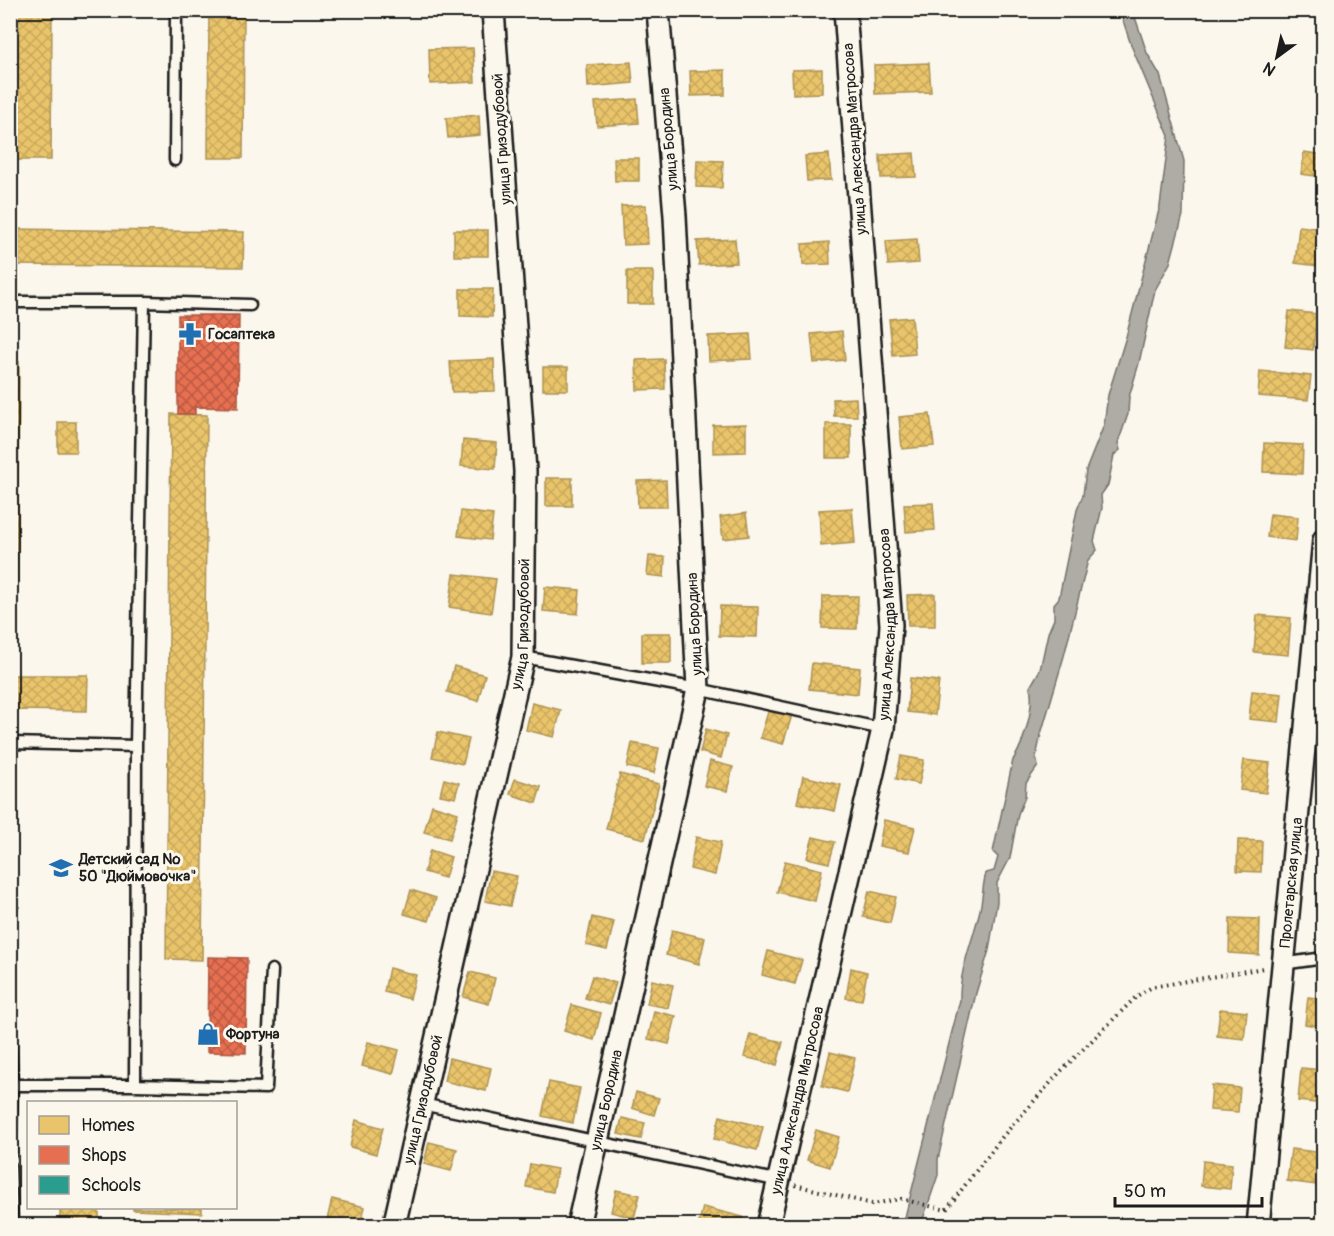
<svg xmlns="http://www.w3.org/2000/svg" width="1334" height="1236" viewBox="0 0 1334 1236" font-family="Pangolin,sans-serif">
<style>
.water{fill:#afaca5;stroke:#74726e;stroke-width:1.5}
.homes{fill:url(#homes-cross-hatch);stroke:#ac9253;stroke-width:1.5}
.shops{fill:url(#shops-cross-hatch);stroke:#aa5641;stroke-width:1.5}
.schools{fill:url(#schools-cross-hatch);stroke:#26766c;stroke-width:1.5}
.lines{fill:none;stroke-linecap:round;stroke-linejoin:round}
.service-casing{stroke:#1c1c1c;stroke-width:15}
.minor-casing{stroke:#1c1c1c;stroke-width:26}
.path{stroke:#1c1c1c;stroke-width:4;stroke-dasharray:1.5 4.5;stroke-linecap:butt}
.service{stroke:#fbf7ec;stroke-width:10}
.minor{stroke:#fbf7ec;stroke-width:21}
.labels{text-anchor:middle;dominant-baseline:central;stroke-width:6;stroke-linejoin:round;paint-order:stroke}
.street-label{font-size:15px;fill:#1c1c1c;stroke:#fbf7ec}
.poi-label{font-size:15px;font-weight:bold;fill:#1c1c1c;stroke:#fbf7ec;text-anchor:start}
</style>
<defs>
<pattern id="homes-cross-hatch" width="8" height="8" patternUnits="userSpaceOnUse" patternTransform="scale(1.5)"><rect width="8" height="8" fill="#e9c46a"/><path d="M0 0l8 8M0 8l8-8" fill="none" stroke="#c7a85b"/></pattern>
<pattern id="shops-cross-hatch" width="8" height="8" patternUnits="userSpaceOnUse" patternTransform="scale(1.5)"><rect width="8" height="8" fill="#e76f51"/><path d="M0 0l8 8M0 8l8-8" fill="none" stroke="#ba5a42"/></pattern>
<pattern id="schools-cross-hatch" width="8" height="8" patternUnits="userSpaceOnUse" patternTransform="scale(1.5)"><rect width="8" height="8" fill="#2a9d8f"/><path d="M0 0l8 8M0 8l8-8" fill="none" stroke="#237f74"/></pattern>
</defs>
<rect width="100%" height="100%" fill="#fbf7ec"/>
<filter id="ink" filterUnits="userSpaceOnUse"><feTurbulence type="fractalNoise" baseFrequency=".0167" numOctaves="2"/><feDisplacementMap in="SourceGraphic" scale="12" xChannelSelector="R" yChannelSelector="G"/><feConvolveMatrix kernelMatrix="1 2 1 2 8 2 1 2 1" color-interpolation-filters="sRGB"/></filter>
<g filter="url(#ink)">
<!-- water -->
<path class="water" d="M1120 11H1133L1147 53 1160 75 1184 161 1183 215 1170 263 1155 290 1139 363 1129 397 1128 414 1118 443 1120 450 1114 455 1108 485 1101 495 1102 508 1094 541 1097 550 1088 560 1064 656 1041 734 1036 757 1038 766 1026 783 1025 797 1018 814 1010 858 997 883V902L989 950 976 993 938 1159V1175L921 1225H903L960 1000C959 971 972 943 979 914 983 900 982 887 986 873L994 871 998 857 993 852 1013 760C1024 743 1035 706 1030 687L1040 670 1048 633 1054 619V604L1059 598 1077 510 1083 495 1086 470 1104 425 1108 395 1126 337 1160 206 1169 136 1131 45Z"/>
<!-- homes -->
<path class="homes" d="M17 10H52L51 160H16Z
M209 10H244L243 158H208Z
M473 48 475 82 430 84 429 49Z
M631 62 633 83 588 87 587 65Z
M929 63 931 92 875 94 874 65Z
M822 69V93L793 94 792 70Z
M725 70V95L691 96 690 71Z
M637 99 639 123 597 126 595 102Z
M479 115 480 135 448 138 446 118Z
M1304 152 1324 155 1322 177 1301 174Z
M914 153 916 177 881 178 880 155Z
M829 154 831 180 807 181 805 156Z
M614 158H639V181H615Z
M697 160 723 161 722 188 696 187Z
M646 205 648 244 623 245 621 206Z
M1299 226 1323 229 1319 266 1295 263Z
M10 229 244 232 243 267 10 265Z
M454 230H488V256H454Z
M735 239 737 263 699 265 697 241Z
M917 239 919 263 888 265 886 241Z
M829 242 830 264 803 265 802 244Z
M627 271H653V304H627Z
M460 289H493L492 317 460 316Z
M1289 311 1317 314 1313 350 1285 347Z
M912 317 915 354 893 356 889 319Z
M842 331 845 360 814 363 811 334Z
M750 334 752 359 709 361 708 336Z
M494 359 495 391 452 392 450 361Z
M664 359 665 389 637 390 636 360Z
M10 361 19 362 17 591H10Z
M543 367H568V390H543Z
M1260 371 1311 376 1308 400 1258 396Z
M856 398 857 416H834L833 399Z
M171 414 207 415 202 960 166 959Z
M930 414 934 446 902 449 899 417Z
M58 422H76V452H58Z
M746 424V452L713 453V425Z
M826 424H851V458H826Z
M463 440 497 443 495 469 461 466Z
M1264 443 1303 445 1302 474 1263 472Z
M546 478H572V506H546Z
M666 480 667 507H638L637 481Z
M933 503 935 530 906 532 904 504Z
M852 508 855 543 821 546 819 510Z
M461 511 493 515 490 540 458 536Z
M746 513 749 536 723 539 720 517Z
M1270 514 1298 517 1296 541 1267 537Z
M649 556 665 557 664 577 647 575Z
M454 574 496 579 491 613 449 607Z
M545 587 580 590 578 614 543 611Z
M935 594V626H908L907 595Z
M823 596H858L857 629 822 628Z
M720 606 758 607 757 637 719 636Z
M1257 615 1291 618 1288 655 1254 652Z
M642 633H671V663H642Z
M812 663 860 668 858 694 809 689Z
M454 666 485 675 478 701 447 692Z
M10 675H88L87 711 10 710Z
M910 678 939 681 935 715 907 712Z
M1252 691 1282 694 1279 722 1249 719Z
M532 703 561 710 554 737 526 730Z
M769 709 792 715 783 744 760 738Z
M706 729 727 735 721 758 700 752Z
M438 732 469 739 463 764 432 757Z
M632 743 659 748 654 773 627 767Z
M901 756 924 760 919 784 896 779Z
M1244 760 1270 763 1266 793 1240 790Z
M710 761 733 767 727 791 704 786Z
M620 774 659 784 645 839 606 829Z
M803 776 841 785 835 811 797 803Z
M444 779 459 783 455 798 440 795Z
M515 779 541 787 536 803 510 794Z
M432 805 458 813 450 839 424 832Z
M884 820 915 827 909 852 879 846Z
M696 837 721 842 715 875 690 869Z
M813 837 835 842 829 863 807 858Z
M1238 840 1262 841 1261 872 1237 871Z
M430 850 451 857 445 878 424 872Z
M785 861 822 870 815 901 777 892Z
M491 871 517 876 510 906 485 901Z
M411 890 436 898 429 921 404 914Z
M869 891 896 897 890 923 863 917Z
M592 917 614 922 607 950 586 945Z
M1230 918 1260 919 1259 955 1229 953Z
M672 930 705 938 699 964 666 955Z
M768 951 802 960 795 984 762 975Z
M389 968 416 975 410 999 384 992Z
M851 968 867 972 862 1000 846 998Z
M470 972 495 978 489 1004 463 997Z
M592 976 616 983 609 1005 585 998Z
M652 980 673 985 668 1008 647 1004Z
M1308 997 1324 999V1027L1305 1024Z
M572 1005 601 1013 594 1040 564 1031Z
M1220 1009 1247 1012 1244 1039 1217 1036Z
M654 1011 676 1016 669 1044 648 1039Z
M750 1034 783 1042 777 1065 744 1057Z
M368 1042 399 1050 393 1074 362 1066Z
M830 1052 855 1058 847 1092 822 1086Z
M449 1058 491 1068 486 1091 444 1081Z
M1301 1068 1324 1070V1104L1298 1101Z
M549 1082 580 1088 573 1123 542 1116Z
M1212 1085 1240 1088 1238 1112 1210 1110Z
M636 1092 659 1098 654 1115 632 1108Z
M720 1116 763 1127 757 1150 714 1139Z
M622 1118 645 1123 641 1139 618 1134Z
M356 1120 383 1128 376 1154 350 1147Z
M816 1130 839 1137 830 1167 807 1160Z
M429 1142 457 1149 451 1171 424 1164Z
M1291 1149 1324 1153V1186L1287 1181Z
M1203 1161 1232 1164 1230 1189 1201 1186Z
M530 1164 557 1169 553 1192 526 1187Z
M616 1190 640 1195 634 1218 611 1212Z
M332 1199 365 1207 360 1226 326 1224Z
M703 1207 743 1217 741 1226H698Z
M60 1208H99V1226H60Z
M133 1208H202V1213L133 1210Z"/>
<!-- shops -->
<path class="shops" d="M178 315H239L238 408 195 407V414H178Z
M208 957 247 958 246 1053 207 1052Z"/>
<!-- schools -->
<path class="schools" d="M10 902 19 907 10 920Z"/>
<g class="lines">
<!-- service casing -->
<g class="service-casing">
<path id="service" d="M175 160 176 10
M10 302H144L250 305
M523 657 698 689 883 729
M10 743 136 746
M1282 964 1324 958
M10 1043 12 1085
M135 1085 266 1088 272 970
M422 1104 780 1181
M10 1154 12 1085H135L136 746 144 302
M10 1166 12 1226"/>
</g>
<!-- minor casing -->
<g class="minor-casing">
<g id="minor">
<path id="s1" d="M394 1226 523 657 525 471 493 10"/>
<path id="s2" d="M578 1226 698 689 675 216 658 10"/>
<path id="s3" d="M768 1226 883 729 891 625 845 10"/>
<path id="s4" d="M1258 1226 1324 540"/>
</g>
</g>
<!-- path -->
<path class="path" d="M795 1185 872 1204 901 1199 946 1210 1003 1136 1060 1072 1137 996 1152 987 1263 968"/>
<!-- service -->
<use href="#service" class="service"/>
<!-- minor -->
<use href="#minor" class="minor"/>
</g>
</g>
<!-- icons -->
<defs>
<g id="pharmacy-bare" transform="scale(1.8)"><path d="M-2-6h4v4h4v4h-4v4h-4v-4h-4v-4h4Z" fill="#1f6fb2" stroke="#fbf7ec" stroke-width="2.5" paint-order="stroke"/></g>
<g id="school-bare" transform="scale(1.8)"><path d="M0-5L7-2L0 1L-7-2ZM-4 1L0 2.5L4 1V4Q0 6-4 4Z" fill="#1f6fb2" stroke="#fbf7ec" stroke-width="2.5" paint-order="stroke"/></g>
<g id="shop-bare" transform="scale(1.8)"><path d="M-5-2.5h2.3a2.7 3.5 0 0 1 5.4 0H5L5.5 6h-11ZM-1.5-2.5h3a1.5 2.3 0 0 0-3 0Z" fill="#1f6fb2" stroke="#fbf7ec" stroke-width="2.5" paint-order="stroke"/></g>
</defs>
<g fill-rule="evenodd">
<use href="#pharmacy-bare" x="190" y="334"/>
<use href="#school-bare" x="61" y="868"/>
<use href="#shop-bare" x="208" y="1034"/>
</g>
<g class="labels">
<!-- street labels -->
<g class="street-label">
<text transform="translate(502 139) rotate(-94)">улица Гризодубовой</text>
<text transform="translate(669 139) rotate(-95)">улица Бородина</text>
<text transform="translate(855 139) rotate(-94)">улица Александра Матросова</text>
<text stroke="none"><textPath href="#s1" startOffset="616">улица Гризодубовой</textPath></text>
<text transform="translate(695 624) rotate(-93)">улица Бородина</text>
<text stroke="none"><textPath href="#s3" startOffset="615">улица Александра Матросова</textPath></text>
<text stroke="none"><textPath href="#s4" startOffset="345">Пролетарская улица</textPath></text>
<text stroke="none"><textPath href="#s1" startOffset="130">улица Гризодубовой</textPath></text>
<text stroke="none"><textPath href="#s2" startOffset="129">улица Бородина</textPath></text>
<text stroke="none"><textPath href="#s3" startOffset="129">улица Александра Матросова</textPath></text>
</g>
<!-- poi labels -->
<g class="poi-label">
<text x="208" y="334">Госаптека</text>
<text x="79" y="859">Детский сад №<tspan x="79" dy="17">50 "Дюймовочка"</tspan></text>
<text x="226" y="1034">Фортуна</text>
</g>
</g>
<!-- margin -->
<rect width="1334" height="1236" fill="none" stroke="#fbf7ec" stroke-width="36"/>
<rect x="18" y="18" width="1298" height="1200" fill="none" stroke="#1c1c1c" stroke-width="2" filter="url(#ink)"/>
<!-- legend -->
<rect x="27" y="1101" width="210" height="108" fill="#fbf7ec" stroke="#a29f99" stroke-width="1.5"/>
<rect x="39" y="1116" width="30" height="18" fill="#e9c46a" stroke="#a29f99" stroke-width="1.5"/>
<text x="81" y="1131" font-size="18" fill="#1c1c1c">Homes</text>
<rect x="39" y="1146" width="30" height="18" fill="#e76f51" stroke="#a29f99" stroke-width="1.5"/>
<text x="81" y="1161" font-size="18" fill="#1c1c1c">Shops</text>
<rect x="39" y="1176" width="30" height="18" fill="#2a9d8f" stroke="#a29f99" stroke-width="1.5"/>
<text x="81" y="1191" font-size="18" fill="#1c1c1c">Schools</text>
<!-- north arrow -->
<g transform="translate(1277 57) rotate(213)" stroke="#fbf7ec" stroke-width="4.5" paint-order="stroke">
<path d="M0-4.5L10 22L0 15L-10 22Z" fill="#1c1c1c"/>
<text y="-9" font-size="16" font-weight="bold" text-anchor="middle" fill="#1c1c1c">N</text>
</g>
<!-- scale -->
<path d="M1115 1197v9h147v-9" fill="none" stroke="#1c1c1c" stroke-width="3"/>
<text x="1124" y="1197" font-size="18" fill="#1c1c1c" stroke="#fbf7ec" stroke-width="4.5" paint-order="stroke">50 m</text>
</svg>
